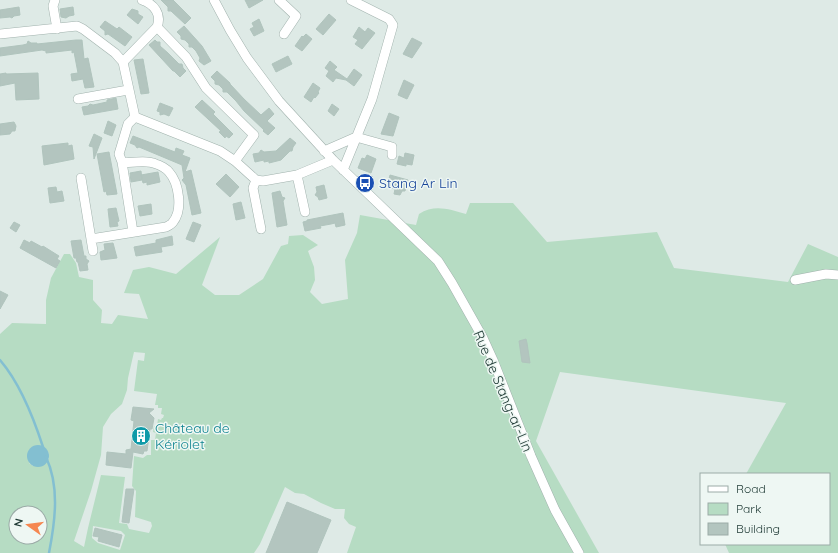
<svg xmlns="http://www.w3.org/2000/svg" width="838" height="553" viewBox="0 0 838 553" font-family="Quicksand,sans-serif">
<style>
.green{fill:#b6dcc3;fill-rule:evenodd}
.water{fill:#83bfd1}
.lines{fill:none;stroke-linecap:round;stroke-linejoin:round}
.stream{stroke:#83bfd1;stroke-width:2.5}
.building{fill:#b3c5bf;stroke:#b0c4bd}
.minor-casing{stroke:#a1b2ad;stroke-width:10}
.minor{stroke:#fff;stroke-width:9}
.labels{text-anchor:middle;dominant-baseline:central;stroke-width:3;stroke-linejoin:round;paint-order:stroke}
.transit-label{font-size:14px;fill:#164399;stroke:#eef7f3;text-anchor:start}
.street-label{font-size:14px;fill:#1f3a35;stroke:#eef7f3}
.culture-label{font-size:14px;fill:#0d838f;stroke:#eef7f3;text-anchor:start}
</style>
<rect width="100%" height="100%" fill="#deeae6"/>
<!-- green -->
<path class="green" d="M470 203H513L547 242 657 232 674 268 788 282 808 244 838 257V553H729L725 544H829V474H746L786 403 560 372 536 441 599 553H347L356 527 349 524 344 518 345 509H335L321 503 304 494 295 493 285 487 260 544 254 553H0V334L12 323 46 324V300L51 278 64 254H70L76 263 79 277 93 280V300L102 310 101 323 112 324 118 315 148 319 139 294 124 293 133 270 149 267 176 274 220 237 202 285 215 295H239L263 279 281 246 288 244 289 236 303 235 318 245 308 251 314 267 315 280 310 292 322 304 348 299 345 260 357 233 360 215 416 225 419 214C434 204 449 209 466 214ZM134 352 145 353 144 361 138 360 134 391 157 394 155 405H158V408H162L161 414 164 415 163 418H162L161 420 158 419 157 426H154L153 432 156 433 155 440H151V455H147L143 458 134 456 132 486 136 491 135 517 151 522 152 526 149 533 129 529 127 524 119 523 125 477 101 475 88 528 84 547 74 541 91 491 101 455 103 427 111 414 122 404 127 390 128 378ZM48 451 49 459 33 466 29 463ZM16 513H40V537H16ZM93 526 121 531 125 535 120 550 98 543 92 538Z"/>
<!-- water -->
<path class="water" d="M27 456a11 11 0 1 1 22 0a11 11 0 1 1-22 0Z"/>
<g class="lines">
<!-- stream -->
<path class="stream" d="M0 360C19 382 34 419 43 447
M46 457C60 487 55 522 49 553"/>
</g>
<!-- building -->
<path class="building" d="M161 0H173L191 18 185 24 171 11H168V7Z
M245 0H263L249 8Z
M19 7 20 15 14 16 12 18 10 17 0 18V10Z
M73 7 74 15 69 16 66 18 61 17 60 9Z
M132 9 138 11V14L143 17 138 24 127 15Z
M329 14 336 20 323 35 316 29Z
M259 19 264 31 254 36 250 29 254 27 252 23Z
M105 21 117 29 119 27 132 37 125 46 108 34 105 35V31L100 27Z
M184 26 202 46 211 61 204 65 199 61 200 58 196 51 192 47H189V44L185 40 181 39V36L177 32Z
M359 27 365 32 368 28 375 33 362 49 355 44 358 40 353 37Z
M306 34 312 39 302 51 295 46 302 36 303 37Z
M412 38 422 43 412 58 403 54Z
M76 40H82L84 59 88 58 94 87 85 88 83 79 72 81 71 74 78 73 74 52 72 53V50L46 53V51L42 50 0 56V48L23 45 27 44 28 41 31 43H37V44Z
M155 40 157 42H160V46L168 53 179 64H182L183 68 186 71 180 77 174 71H173L149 45Z
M288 56 292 64 276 72 272 64Z
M143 59 149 93 141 94 134 60Z
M330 61 337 67 334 70 347 79 354 69 362 75 354 86 346 80 336 78 333 82 326 76 329 71 325 68Z
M217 71 230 83V84L244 99 261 115 269 108 274 114 267 121 275 128 268 135 263 131 264 130 244 111 236 101 227 92H223V89L219 85 215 84V81L211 77Z
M6 73V74L38 73 39 99 16 100 15 83 0 86V74Z
M404 80 414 85 407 99 398 95Z
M313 83 320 88 318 92 319 93 315 98 314 97 311 102 304 97Z
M116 98 118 109 84 115 82 107 88 106 90 104 93 105 107 102V100Z
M202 100 215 112 213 114 233 134 229 138 226 136 225 138 219 132 221 131 195 107Z
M160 103 173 108 169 116 164 114 160 115V112L157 111Z
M332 104 339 109 334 116 328 111Z
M389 113 399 117 393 136 381 134Z
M108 121 116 125 112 136 104 133Z
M14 122 16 126 15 131H12L10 134 0 135V124Z
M94 134 102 138 94 159 93 147 89 146Z
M133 136 175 152 176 148 184 151 182 155 190 158 185 172 191 170 201 213 192 215 186 185 182 180 184 178 182 165 139 147 137 148 135 145 130 143Z
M290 138 296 143 293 147 292 151H290L281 160 269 163V161L264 162V160L255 162 253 154 259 153 261 150 264 152 276 151Z
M68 143V146L72 145 74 159 44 165 42 146Z
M109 152 117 194 107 195 106 191 104 192 97 154Z
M405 153 414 155 412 165 406 164V166L397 164 399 156 404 158Z
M367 155 376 159 371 173 358 168 362 158 365 159Z
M141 171 142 180 131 182 130 173Z
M158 172 160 182 147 185V182L143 183 141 175Z
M226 174 239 187 230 197 216 184Z
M390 175 408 180 405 191H402L400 195 394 194 395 189 387 187Z
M324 185 327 198 319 200 318 197 315 195 317 192 316 187Z
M56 187 57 192 62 191 64 201 50 203 48 188Z
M280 191 282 197 285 198 283 201 287 225 277 227 272 193Z
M241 202 245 218 236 220 233 204Z
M151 204 152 214 140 216 138 206Z
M116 208 119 221 117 222 118 226 110 227 108 209Z
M343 213 345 225 336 227 335 223 331 224 320 226 321 228 305 231 303 222 307 221V220Z
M14 222 20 225 16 232 10 228Z
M193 222 201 225 194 242 186 239Z
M172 236 173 245 161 247 162 252 136 256 134 247 156 243V240Z
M24 240 30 243 31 241 42 247 43 246 59 256 57 259 60 261 56 268 20 248Z
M81 240 84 256H86V259L89 261 87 264 88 270 80 271 78 262H77L76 258H74L71 241Z
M113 243 117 258 101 260 100 252 105 250 104 244Z
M0 291 8 295 0 309Z
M526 339 527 343 530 363 522 362 519 341Z
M133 407 154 409 149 413 154 418 152 429H150L147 451H144L143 454 133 452 131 468 106 465 107 452 126 454V450L131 449 134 421 131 420Z
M126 489H134L129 523 122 522Z
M287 502 331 520 317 553H266Z
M95 528 122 535 119 547 98 541 99 537 93 536Z"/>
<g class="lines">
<!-- minor casing -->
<g class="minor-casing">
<path id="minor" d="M55 0 53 6 57 29
M214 0 230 30 247 58 279 101 333 160 438 261 452 283 483 338 493 360 531 456 555 510 579 553
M279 0 296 16 284 34
M157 27 186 57 206 88 254 135 235 161
M0 34 77 26 83 29 115 53 123 62 135 117
M123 62 157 27C162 14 154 4 142 0
M78 99 128 90
M135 117 220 151 235 161 256 180 263 181 297 175 333 160
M356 137 392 147V155
M324 151 356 137
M343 170 372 99 393 25 389 19 351 0
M297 175 305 212
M81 178 91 239
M256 180 253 188 261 229
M133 232 122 162 119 154 128 124 135 117
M93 251 91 239 166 227C168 226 172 224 173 222 183 210 179 183 169 172 167 169 160 165 156 164 145 159 134 164 122 162
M795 280 826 274 838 275"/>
</g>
<!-- minor -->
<use href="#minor" class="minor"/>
</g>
<!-- icons -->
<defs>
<g id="bus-disc" transform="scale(1)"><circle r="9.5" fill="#1a4fb4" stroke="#eef7f3"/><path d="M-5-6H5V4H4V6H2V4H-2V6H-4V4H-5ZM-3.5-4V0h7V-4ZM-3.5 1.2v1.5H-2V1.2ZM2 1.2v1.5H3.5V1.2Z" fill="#fff"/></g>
<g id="building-disc" transform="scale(1)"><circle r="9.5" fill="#0f9aa8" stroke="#eef7f3"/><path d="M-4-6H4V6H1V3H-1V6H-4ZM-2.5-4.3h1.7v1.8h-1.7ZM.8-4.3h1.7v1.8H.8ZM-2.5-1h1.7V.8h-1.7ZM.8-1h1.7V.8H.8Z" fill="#fff"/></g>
</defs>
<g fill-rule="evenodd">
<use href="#bus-disc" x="365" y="183"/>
<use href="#building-disc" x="141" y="436"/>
</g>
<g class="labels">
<!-- transit labels -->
<g class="transit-label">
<text x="379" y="183">Stang Ar Lin</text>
</g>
<!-- street labels -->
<g class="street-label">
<text transform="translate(503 391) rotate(67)">Rue de Stang-ar-Lin</text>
</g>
<!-- culture labels -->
<g class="culture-label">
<text x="155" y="428">Château de<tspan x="155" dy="16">Kériolet</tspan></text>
</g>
</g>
<!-- legend -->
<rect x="700" y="473" width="130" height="72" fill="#eef7f3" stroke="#9baba7"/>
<rect x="708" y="486" width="20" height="6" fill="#ffffff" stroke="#9baba7"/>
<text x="736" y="493" font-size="12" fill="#1f3a35">Road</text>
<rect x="708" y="503" width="20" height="12" fill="#b6dcc3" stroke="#9baba7"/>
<text x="736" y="513" font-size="12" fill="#1f3a35">Park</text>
<rect x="708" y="523" width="20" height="12" fill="#b3c5bf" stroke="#9baba7"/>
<text x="736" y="533" font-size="12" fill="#1f3a35">Building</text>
<!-- north arrow -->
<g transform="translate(28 525) rotate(284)"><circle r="19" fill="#eef7f3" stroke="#9baba7"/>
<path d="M0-3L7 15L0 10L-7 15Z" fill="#f58751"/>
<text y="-6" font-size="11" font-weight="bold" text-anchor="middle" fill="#1f3a35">N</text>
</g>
</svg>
